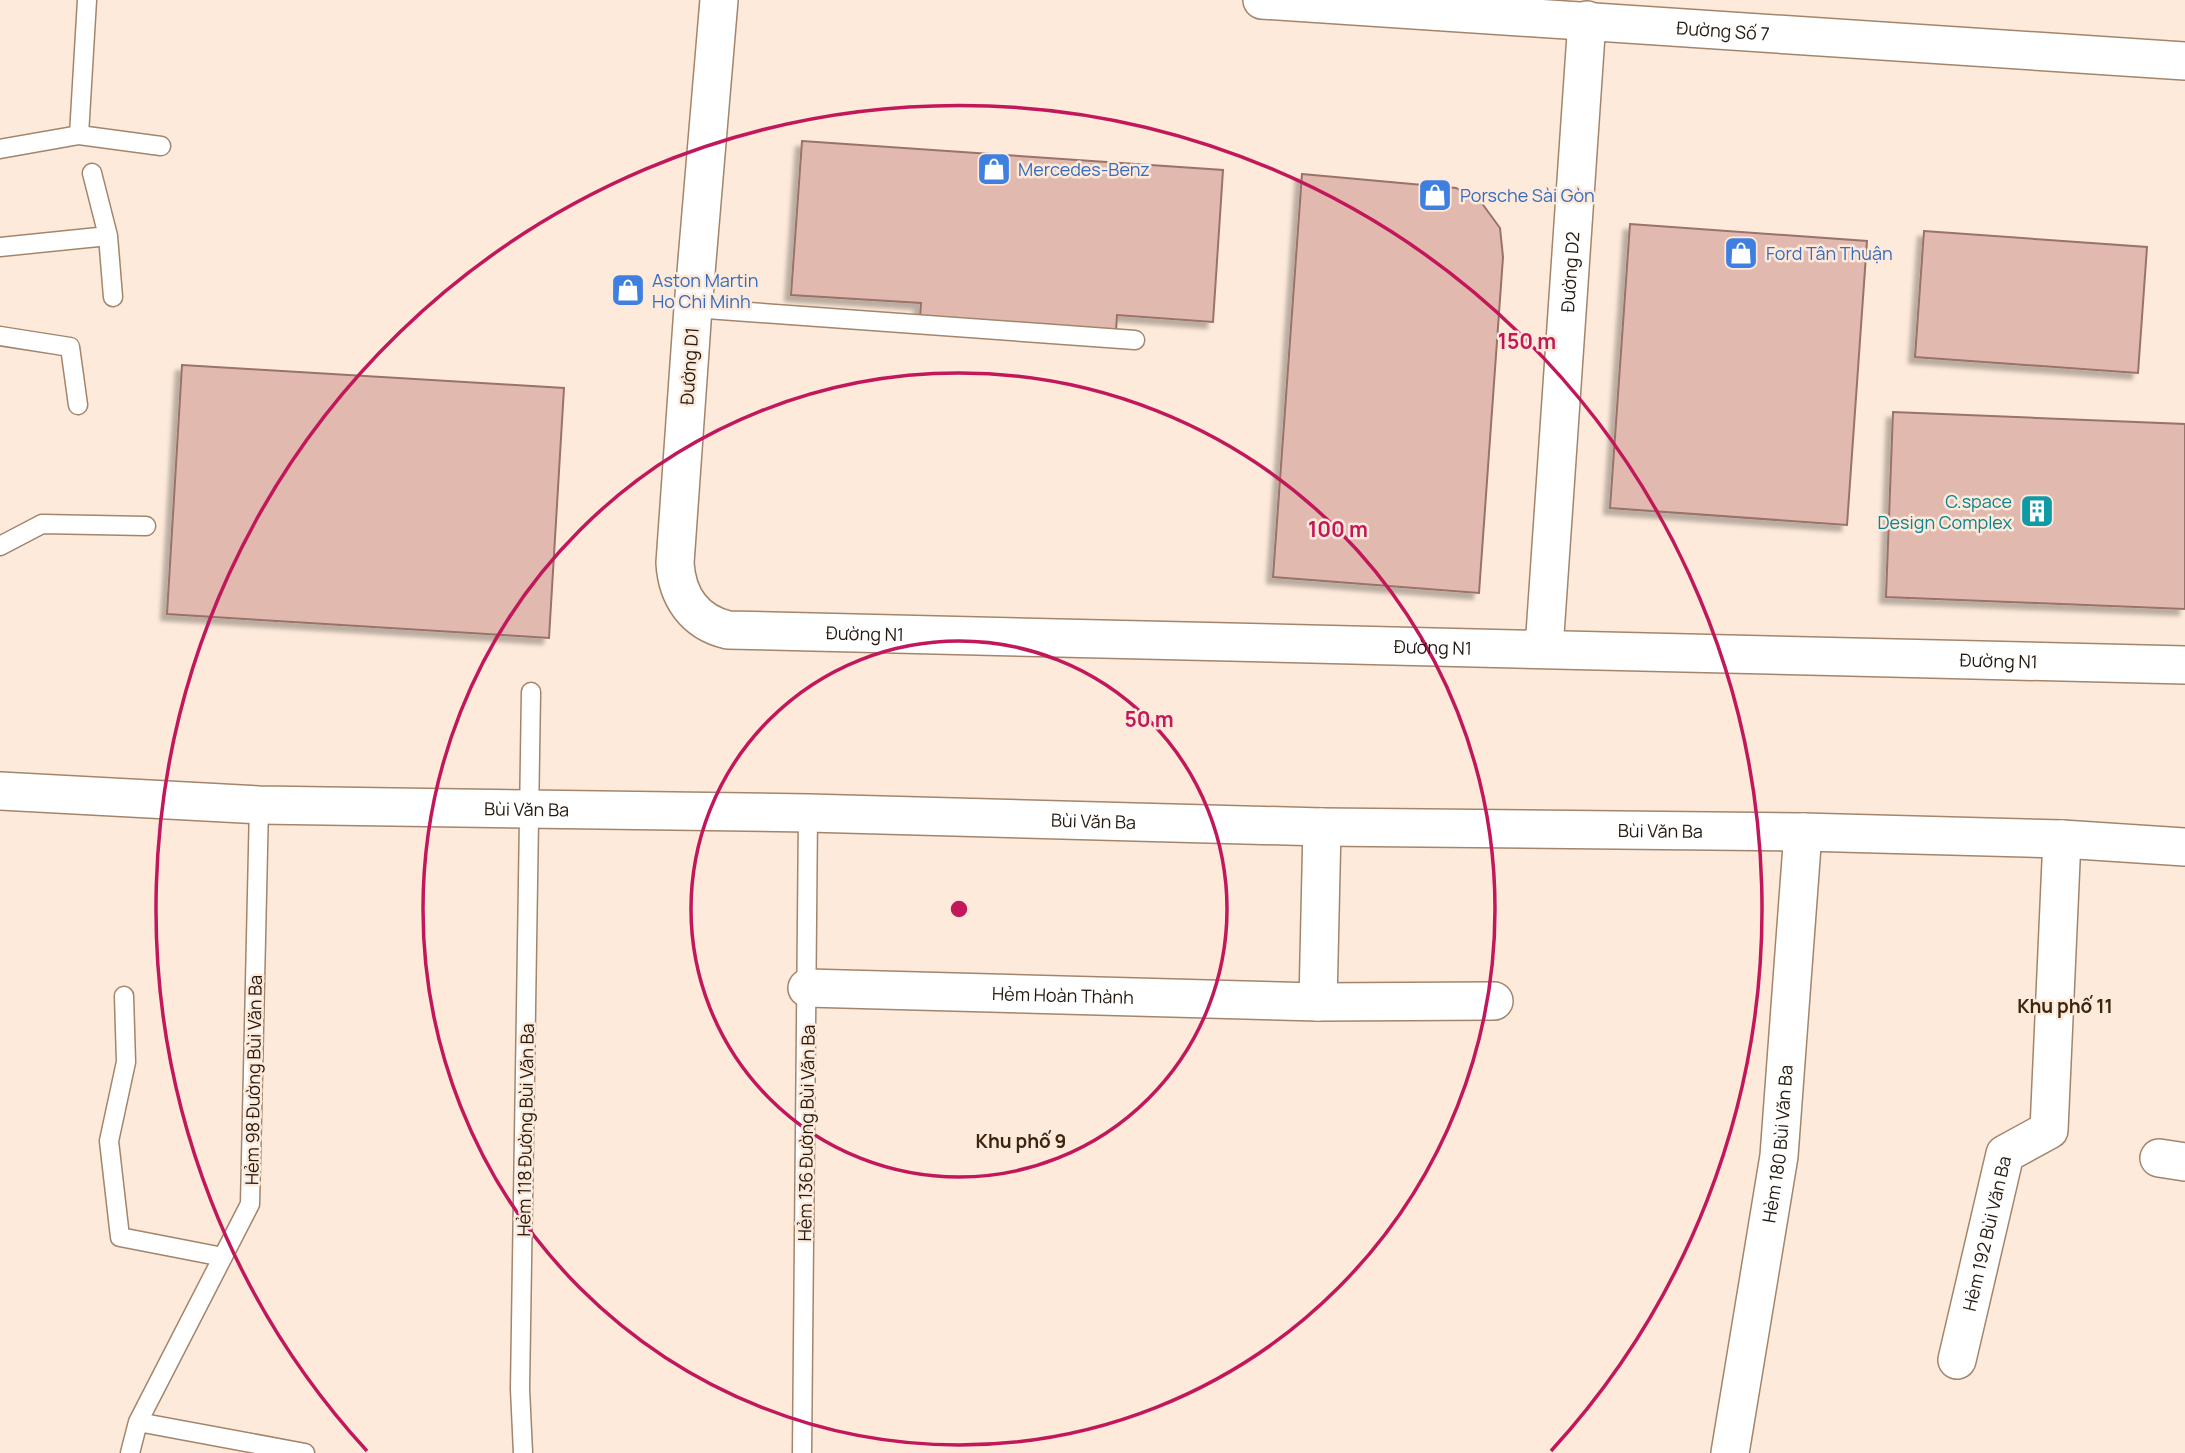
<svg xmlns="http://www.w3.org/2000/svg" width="2185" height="1453" viewBox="0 0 2185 1453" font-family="Manrope,sans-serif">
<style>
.building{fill:#e2b9af;stroke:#997369;stroke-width:2;filter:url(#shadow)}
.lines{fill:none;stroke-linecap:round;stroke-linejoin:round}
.service-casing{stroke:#a2856c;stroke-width:21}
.minor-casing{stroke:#a2856c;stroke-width:40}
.service{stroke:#fff;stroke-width:18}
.minor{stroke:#fff;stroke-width:37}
.ring{fill:none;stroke:#c2185b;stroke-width:3.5}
.labels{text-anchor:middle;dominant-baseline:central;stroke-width:5;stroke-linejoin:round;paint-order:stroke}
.street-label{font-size:18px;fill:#251a10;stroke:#fdeada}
.shop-label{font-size:18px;fill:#366cbe;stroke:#fdeada;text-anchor:start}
.culture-label{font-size:18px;fill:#0d838f;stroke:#fdeada;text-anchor:end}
.neighbourhood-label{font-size:19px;font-weight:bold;fill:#3d250f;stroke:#fdeada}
.centre{fill:#c2185b;stroke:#fdeada;stroke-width:3.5}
.ring-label{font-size:21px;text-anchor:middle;font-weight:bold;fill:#c2185b;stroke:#fdeada;stroke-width:5;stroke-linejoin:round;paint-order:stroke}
</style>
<defs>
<filter id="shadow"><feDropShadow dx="-6" dy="6" stdDeviation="2" flood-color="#0004"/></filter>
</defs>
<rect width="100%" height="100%" fill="#fdeada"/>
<!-- building -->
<path class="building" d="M802 141 1223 170 1213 322 1117 315 1116 331 920 318 921 303 791 295Z
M1302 174 1456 188 1481 202 1500 228 1503 257 1479 593 1273 577Z
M1630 224 1867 241 1847 525 1610 508Z
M1924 231 2147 247 2138 373 1915 357Z
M182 365 564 388 549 638 167 614Z
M1893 412 2185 424V609L1886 597Z"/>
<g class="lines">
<!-- service casing -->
<g class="service-casing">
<path id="service" d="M79 135 87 0
M0 149 79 135 161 146
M92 173 108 236 113 297
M0 247 108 236
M693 308 1135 340
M0 336 70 347 78 405
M0 546 42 524 146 526
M124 996 126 1062 109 1141 120 1237 223 1257
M138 1422 305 1453
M130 1453 138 1422 250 1204 259 805
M523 1453 520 1389 531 692
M802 1453 808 813"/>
</g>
<!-- minor casing -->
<g class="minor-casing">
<g id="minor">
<path id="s1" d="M719 0 693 308 675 563C677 596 694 622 728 630L2185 665"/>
<path id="s2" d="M1262 0 2185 61"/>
<path id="s3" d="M1544 649 1587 20"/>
<path id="s4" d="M0 791 259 805 808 813 1322 827 1803 832 2062 839 2185 847"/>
<path id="s5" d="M807 988 1318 1002 1494 1001"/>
<path d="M1318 1002 1322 827"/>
<path d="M2159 1158 2185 1162"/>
<path id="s6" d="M1957 1360 2005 1154 2049 1130 2062 839"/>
<path id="s7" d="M1730 1453 1779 1156 1803 832"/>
</g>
</g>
<!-- service -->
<use href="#service" class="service"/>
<!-- minor -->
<use href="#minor" class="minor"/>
</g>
<!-- distance rings -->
<g class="ring">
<circle cx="959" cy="909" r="268"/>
<circle cx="959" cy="909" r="536"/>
<path d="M367 1451A803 803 0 1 1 1551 1451"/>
</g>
<!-- icons -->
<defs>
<g id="shop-square" transform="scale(1.75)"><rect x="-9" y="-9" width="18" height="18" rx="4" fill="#3f7fe0" stroke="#fdeada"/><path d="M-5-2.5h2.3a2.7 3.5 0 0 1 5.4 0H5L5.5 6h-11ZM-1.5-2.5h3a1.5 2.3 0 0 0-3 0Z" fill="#fff"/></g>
<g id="building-square" transform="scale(1.75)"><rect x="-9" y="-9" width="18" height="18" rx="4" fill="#0f9aa8" stroke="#fdeada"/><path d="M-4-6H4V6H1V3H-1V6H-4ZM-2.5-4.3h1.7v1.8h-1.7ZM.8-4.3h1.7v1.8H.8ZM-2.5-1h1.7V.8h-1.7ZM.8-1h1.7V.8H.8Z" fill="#fff"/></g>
</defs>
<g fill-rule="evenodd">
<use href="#shop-square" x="994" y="169"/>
<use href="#shop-square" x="1435" y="195"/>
<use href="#shop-square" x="1741" y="253"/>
<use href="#shop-square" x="628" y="290"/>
<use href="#building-square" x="2037" y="511"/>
</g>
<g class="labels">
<!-- street labels -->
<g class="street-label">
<text stroke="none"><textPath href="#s2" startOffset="462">Đường Số 7</textPath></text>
<text stroke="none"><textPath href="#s3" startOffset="378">Đường D2</textPath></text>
<text transform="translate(689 366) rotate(-86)">Đường D1</text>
<text stroke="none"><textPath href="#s1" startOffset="794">Đường N1</textPath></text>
<text stroke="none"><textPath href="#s1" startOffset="1362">Đường N1</textPath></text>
<text stroke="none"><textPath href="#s1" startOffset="1928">Đường N1</textPath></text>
<text stroke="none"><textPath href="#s4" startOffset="527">Bùi Văn Ba</textPath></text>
<text stroke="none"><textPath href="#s4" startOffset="1094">Bùi Văn Ba</textPath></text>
<text stroke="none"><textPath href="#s4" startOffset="1661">Bùi Văn Ba</textPath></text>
<text stroke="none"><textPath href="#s5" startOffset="256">Hẻm Hoàn Thành</textPath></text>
<text transform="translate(253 1080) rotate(-89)">Hẻm 98 Đường Bùi Văn Ba</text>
<text transform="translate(525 1130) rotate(-89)">Hẻm 118 Đường Bùi Văn Ba</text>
<text transform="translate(806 1133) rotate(-89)">Hẻm 136 Đường Bùi Văn Ba</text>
<text stroke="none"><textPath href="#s7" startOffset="313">Hẻm 180 Bùi Văn Ba</textPath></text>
<text stroke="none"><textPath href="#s6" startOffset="130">Hẻm 192 Bùi Văn Ba</textPath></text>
</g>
<!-- shop labels -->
<g class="shop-label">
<text x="1018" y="169">Mercedes-Benz</text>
<text x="1460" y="195">Porsche Sài Gòn</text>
<text x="1766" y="253">Ford Tân Thuận</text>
<text x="652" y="280">Aston Martin<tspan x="652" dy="21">Ho Chi Minh</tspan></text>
</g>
<!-- culture labels -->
<g class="culture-label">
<text x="2012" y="501">C.space<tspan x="2012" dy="21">Design Complex</tspan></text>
</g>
<!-- neighbourhood labels -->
<g class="neighbourhood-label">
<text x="2065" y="1006">Khu phố 11</text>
<text x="1021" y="1141">Khu phố 9</text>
</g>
</g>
<circle cx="959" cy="909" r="10" class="centre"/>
<g class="ring-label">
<text x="1527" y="349">150 m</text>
<text x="1338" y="537">100 m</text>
<text x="1149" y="727">50 m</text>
</g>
</svg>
